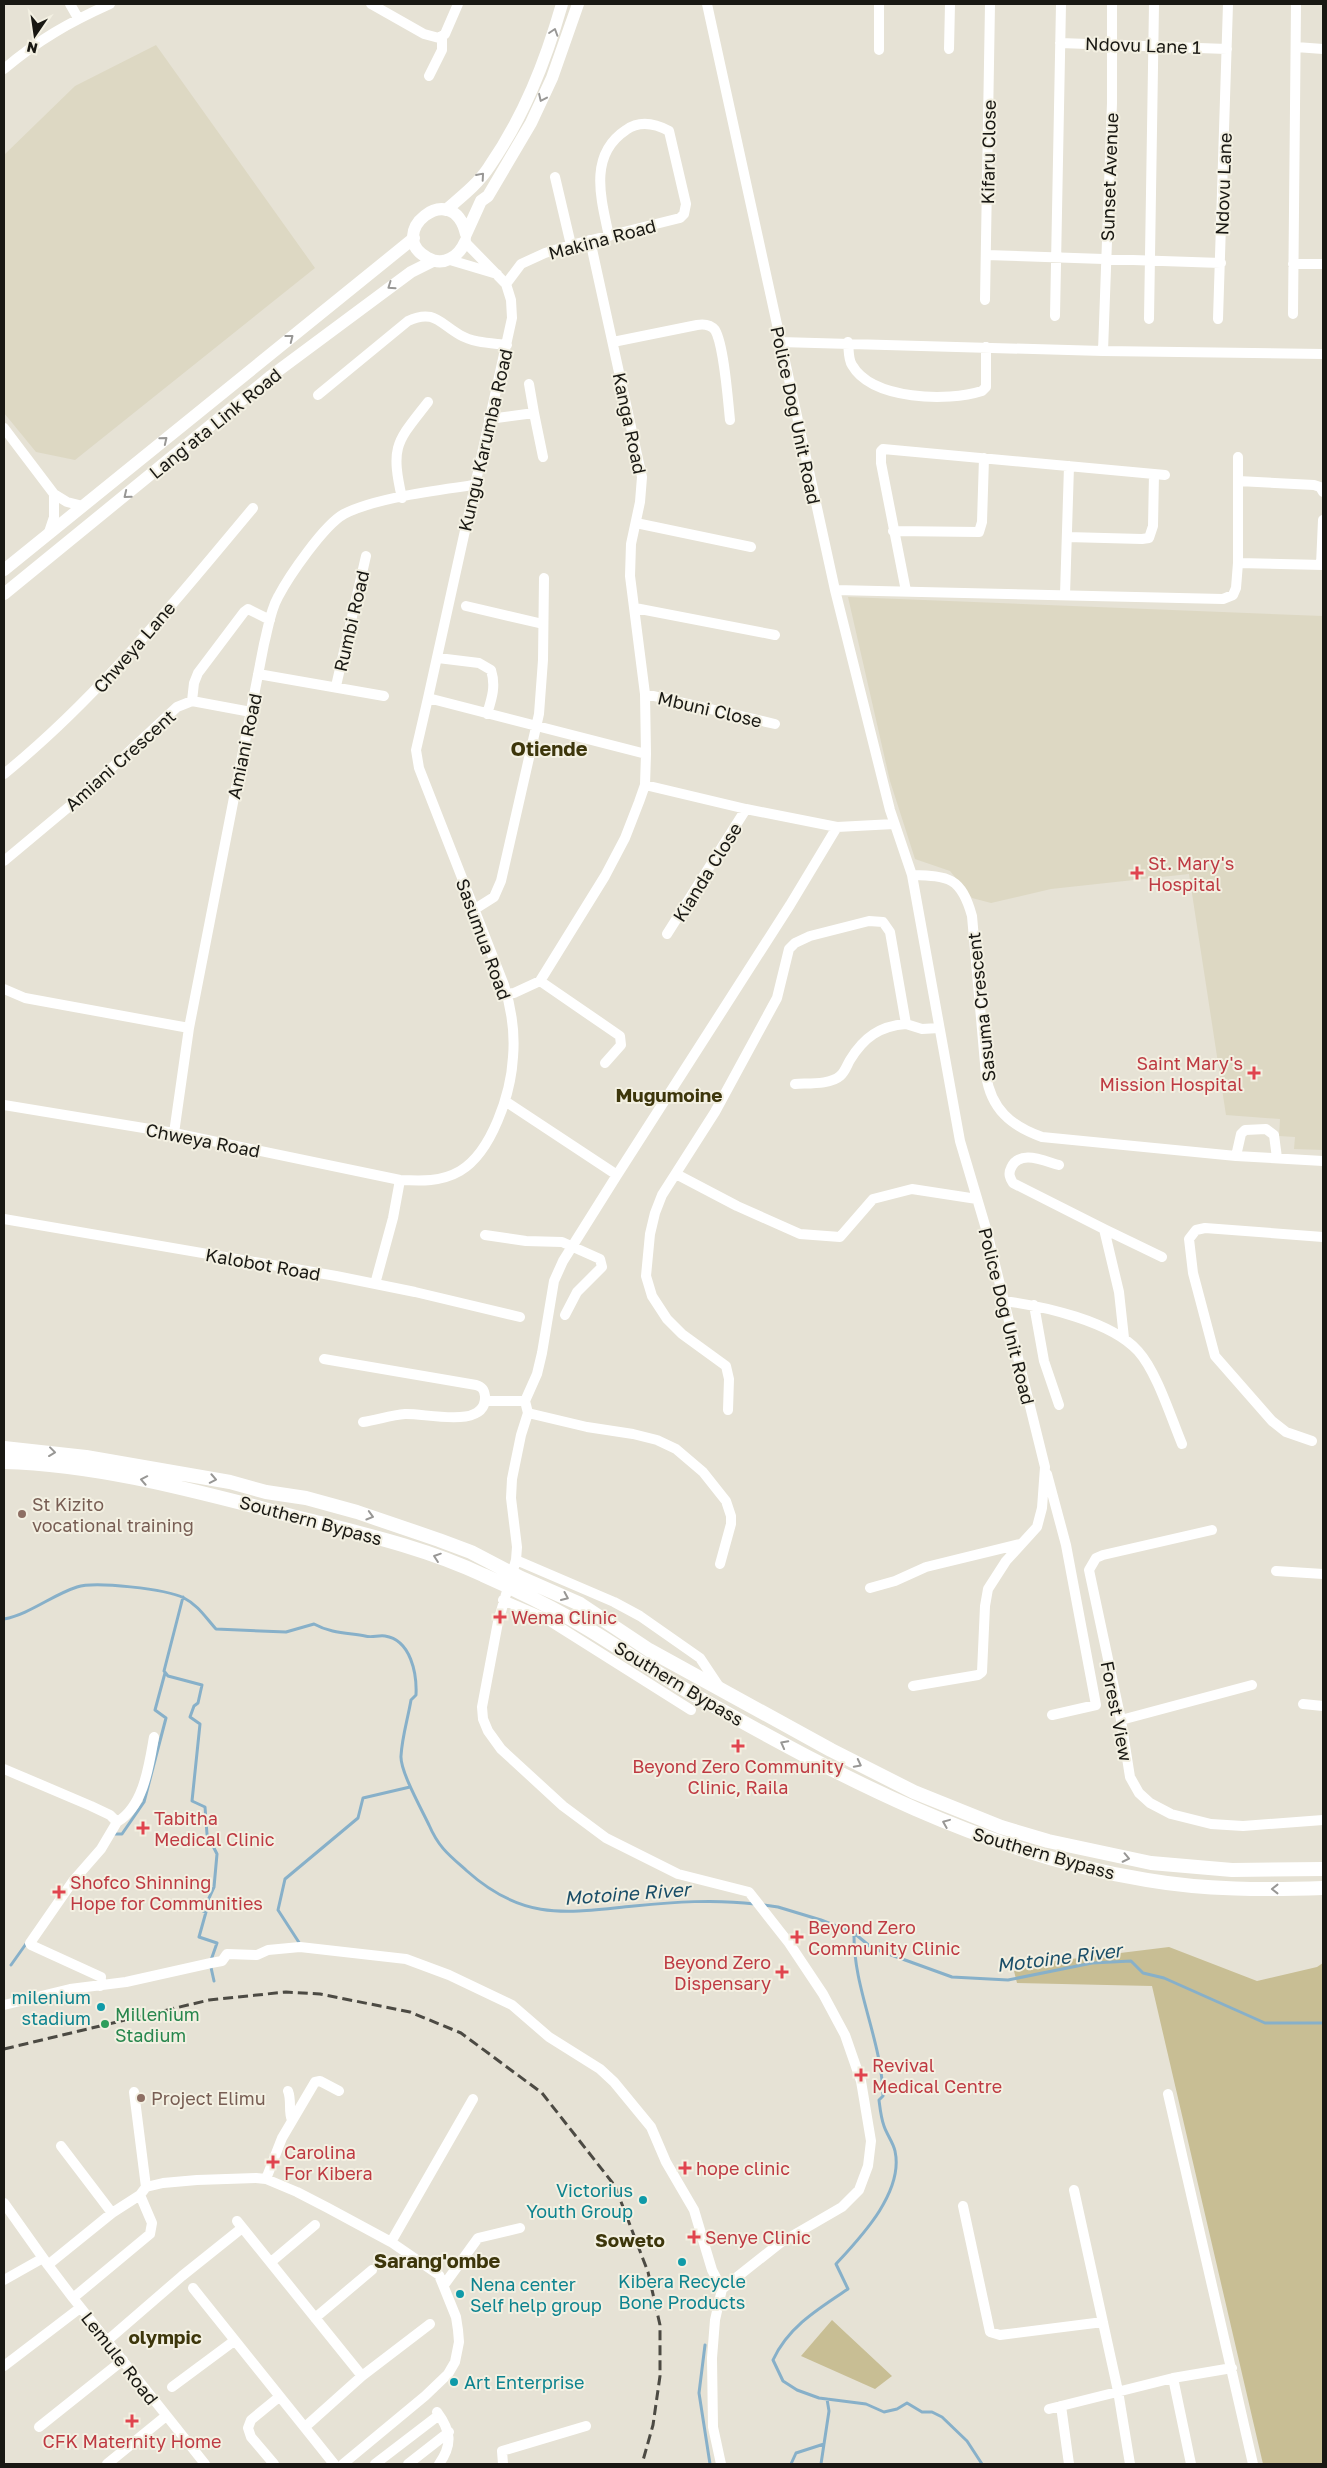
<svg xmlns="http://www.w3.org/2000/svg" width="1327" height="2468" viewBox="0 0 1327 2468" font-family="'Golos Text',sans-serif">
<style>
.built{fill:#ddd8c3}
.green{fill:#c8be94}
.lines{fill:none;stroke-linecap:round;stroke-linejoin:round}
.stream{stroke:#87b0c9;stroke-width:3}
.minor{stroke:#fff;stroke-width:10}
.major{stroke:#fff;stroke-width:12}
.highway{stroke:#fff;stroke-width:14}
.rail{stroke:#4c4a43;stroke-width:3;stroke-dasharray:10 5;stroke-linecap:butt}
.oneway{stroke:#989795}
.health-dot{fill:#e0444e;stroke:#f3f0e2;stroke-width:2}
.education-dot{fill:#8d6e63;stroke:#f3f0e2;stroke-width:2}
.culture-dot{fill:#0f9aa8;stroke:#f3f0e2;stroke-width:2}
.leisure-dot{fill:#2e9e5b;stroke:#f3f0e2;stroke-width:2}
.labels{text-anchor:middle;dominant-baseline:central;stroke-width:4;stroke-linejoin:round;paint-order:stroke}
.street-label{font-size:18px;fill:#191813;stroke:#f3f0e2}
.health-label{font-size:18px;fill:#be3a42;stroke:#f3f0e2;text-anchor:start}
.education-label{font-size:18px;fill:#785e54;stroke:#f3f0e2;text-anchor:start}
.culture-label{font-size:18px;fill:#0d838f;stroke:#f3f0e2;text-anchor:end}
.leisure-label{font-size:18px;fill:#27864d;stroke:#f3f0e2;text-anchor:start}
.neighbourhood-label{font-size:19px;font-weight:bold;fill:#3d360b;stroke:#f3f0e2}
.water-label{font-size:19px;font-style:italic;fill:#1a4e68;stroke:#f3f0e2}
.quarter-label{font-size:20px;font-weight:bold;fill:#3d360b;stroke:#f3f0e2}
</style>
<rect width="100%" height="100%" fill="#e6e2d5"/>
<!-- built -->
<path class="built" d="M156 45 315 268 75 460 36 452 4 413V155L75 86Z
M848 597 1323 616V1150L1294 1149 1295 1137 1279 1136 1280 1119 1226 1115 1189 874 1051 889 991 903 972 898 950 871 915 859 890 781Z"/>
<!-- green -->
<path class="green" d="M1169 1947 1257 1981 1317 1967 1323 1963V2464H1263L1152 1986 1017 1983 1014 1971 1047 1962Z
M832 2320 892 2376 875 2389 801 2356Z"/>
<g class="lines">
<!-- stream -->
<path class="stream" d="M183 1597 164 1671 168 1676 202 1685 198 1703 194 1706 190 1717 200 1724 192 1801 205 1807 207 1834 217 1854 214 1887 203 1911 206 1912 199 1937 217 1943 210 1963 214 1981
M4 1619C30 1614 52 1595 77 1587 95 1581 166 1589 184 1598 198 1605 206 1618 216 1629L286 1632 314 1624C330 1633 348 1633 365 1636 372 1638 378 1635 385 1636 411 1640 417 1674 416 1695L411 1700C408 1718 402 1737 401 1756 400 1771 422 1810 429 1825 439 1848 449 1855 467 1871 523 1921 565 1913 634 1906 674 1902 715 1899 755 1904
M113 1834H122L144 1802 166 1718 155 1710 165 1673
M764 1905 778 1907 821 1920 854 1933 872 1948 952 1977 1008 1980 1092 1963 1131 1961 1143 1973 1164 1978 1265 2023H1323
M854 1933C853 1989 882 2040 883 2096L879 2100C880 2108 881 2118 884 2126 887 2135 893 2142 895 2151 904 2192 861 2237 836 2264L848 2289C818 2309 788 2327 773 2360L783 2381 797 2390 819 2398 866 2404 884 2412 897 2409 907 2403 922 2412H932L942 2417 967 2441 982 2464
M300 1944 278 1910 285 1879 358 1818 363 1798 410 1787
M11 1965 28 1941
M705 2345 699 2393 710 2464
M791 2464 796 2453 824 2444 829 2411 827 2399
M821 2464 824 2444"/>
<!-- minor -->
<path class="minor" d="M70 4 78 18
M371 4 424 34 439 38 445 34 458 4
M707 4 835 590 890 810 912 875C949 876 961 877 972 916L986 1075C991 1109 1011 1126 1042 1137L1236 1156 1323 1161
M1060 43 1227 49
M1296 47 1323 49
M949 49 950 4
M879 50V4
M4 69C38 40 70 22 110 4
M429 76 442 50V36
M555 177 571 245
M466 237 465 242 506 284 511 300 512 318 428 698 646 754 645 785 639 802 625 838 605 876 540 981 514 993 507 994
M590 240 642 477 640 502 631 544 630 576 645 694 646 754
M986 255 1221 263
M450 260 497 274
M1293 264H1323
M506 284 521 264 545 253 571 245 680 218 684 214 686 204 669 131C656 124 640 120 626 130 588 155 601 199 609 236
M985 300 990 4
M1293 314 1296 4
M1055 316 1061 4
M1149 319 1154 4
M1218 319 1228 4
M613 342 697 325C703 324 710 324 715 330 724 345 728 401 730 420
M780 342 1103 351 1323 354
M848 342C849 350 848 359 852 365 872 400 948 402 982 391L986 387V347
M1103 351 1112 103V4
M529 384 534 413
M318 395 408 321C434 309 439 323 460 335 474 343 491 343 507 345
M489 419 534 413 543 457
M4 428 54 494 67 502 83 506
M1238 457V563
M1238 481 1314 485 1320 487 1323 492
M402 498C390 445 397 442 428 402
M636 523 751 547
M893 531 979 532 982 522 984 458
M48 535 54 517V494
M1067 537 1142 539 1149 538 1153 526 1154 474
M1321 565 1323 520
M835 590 1223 599 1233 595 1236 588 1238 563 1323 565
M906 591 881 463V451L883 449 1165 475
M1065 595 1069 466
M466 606 543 624
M635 608 775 635
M438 658 479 663 491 670C496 686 492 698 487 714
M258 674 384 696
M336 686 366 556
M645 694 775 724
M192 701 194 683 198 673 244 612 248 609 270 620
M4 774C99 697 175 601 253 508
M645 785 746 809 837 827 894 824
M4 861 77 800 177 707 192 701 251 712
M912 875 960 1141 987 1232 1045 1467 1042 1508 1037 1527 1006 1561 988 1589 985 1606 982 1672 978 1675 913 1686
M475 909 494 897 501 881 539 714 543 660 544 578
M667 934 746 809
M540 981 620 1036 621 1045 605 1063
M4 989 25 998 189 1028
M795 1084C807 1083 830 1085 840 1076 845 1072 847 1065 850 1060 864 1037 880 1026 906 1024
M505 1101 617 1175
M4 1105 174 1133 400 1180C421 1181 441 1182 460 1171 492 1152 511 1093 513 1057 515 1034 511 1007 504 985L419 768 416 750 428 698
M174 1133 189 1028 264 644C268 629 270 611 278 597 289 576 324 525 344 514 375 498 438 490 474 485
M1236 1156 1241 1134 1245 1130 1266 1129 1274 1135 1277 1158
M1059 1165C1044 1161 1019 1149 1011 1168 1008 1174 1010 1178 1013 1183L1104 1229 1119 1292 1124 1338
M676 1174 737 1206 800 1234 840 1237 873 1199 912 1189 977 1199
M4 1219 336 1276 415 1292 520 1317
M1104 1229 1162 1257
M485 1235 526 1241 562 1242 600 1259 602 1267 577 1292 565 1315
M375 1284 393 1218 400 1180
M1004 1301C1043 1306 1111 1321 1138 1351 1157 1372 1171 1418 1182 1444
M1034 1305 1044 1361 1059 1405
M324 1359 476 1385C482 1387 484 1389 485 1396 487 1430 426 1413 405 1414 391 1415 377 1420 363 1422
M485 1401H525
M728 1410 729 1379 726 1366 682 1334 667 1319 652 1296 646 1276 650 1234 655 1213 662 1195 715 1112 777 998 789 949 795 943 810 936 869 921 883 922 890 932 906 1024 922 1029 939 1028
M528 1413 587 1427 633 1434 657 1440 676 1449 703 1472 726 1501 731 1516V1524L720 1564
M1312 1441 1286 1432 1272 1421 1215 1356 1193 1273 1189 1239 1196 1230 1205 1228 1323 1237
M1047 1474 1066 1545 1096 1705 1052 1715
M1212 1530 1103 1555 1096 1558 1089 1570 1121 1720 1130 1777 1139 1793 1150 1803 1171 1814 1211 1824 1243 1826 1323 1820
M516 1560 614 1602 640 1616 700 1658 720 1688
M1276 1571 1323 1574
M870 1588 895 1581 926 1567 1020 1544
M503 1600 545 1618 691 1710
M1303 1704 1323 1706
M1121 1720 1252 1685
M4 1769 91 1806 110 1815 117 1822 101 1849 73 1881 30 1943 31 1945 101 1977 100 1986
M117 1822C144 1806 149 1765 154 1737
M4 2005 70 1989 126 1982 211 1963 222 1961 227 1954 257 1955 268 1950 300 1947 406 1959 449 1975 512 2005 549 2037 600 2069 614 2082 651 2127 666 2162 694 2210 712 2270 722 2289
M288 2091C292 2101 288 2112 292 2120
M134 2092 146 2187
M1168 2094 1253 2464
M61 2146 112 2213
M266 2179 282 2138 315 2082 320 2081 339 2091
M1074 2190 1118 2391 1130 2464
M140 2195 152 2223 150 2234 73 2298 48 2265 54 2260 112 2213 140 2195 146 2187 163 2183 197 2180 256 2178 266 2179 297 2192 328 2208 391 2242 439 2275 456 2317 458 2330 459 2342 455 2362 448 2374 425 2396 343 2464
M4 2203 48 2265
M963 2206 990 2332 1000 2335 1103 2322
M237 2221 362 2376
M391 2242 473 2099
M271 2262 315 2225
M4 2280 43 2258
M444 2285 478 2238 520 2228
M193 2288 334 2464
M73 2298 205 2464
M315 2318 372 2270
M108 2340 182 2276 242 2228
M4 2366 80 2308
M1173 2378 1191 2464
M172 2387 234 2341
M1061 2406 1069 2464
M1049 2409 1173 2378 1232 2368
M437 2412C451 2431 453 2444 439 2464
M39 2427 123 2360
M305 2427 362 2376 430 2324
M107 2464 166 2416
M274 2464 251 2437 248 2428 251 2420 279 2397
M375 2464 439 2415
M408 2464 449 2432
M503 2464 502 2451 586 2426
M721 2464 713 2427 712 2358 715 2320 722 2289 780 2243 842 2207 859 2190 868 2166 871 2141 861 2081 845 2035 823 1994 789 1943 749 1892 678 1874 606 1838 563 1806 501 1749 488 1731 483 1719 482 1707 498 1622 516 1560 517 1547 511 1498 512 1479 521 1435 528 1413 525 1401 537 1374 542 1353 554 1281 563 1261 617 1175 790 905 837 827"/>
<!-- major -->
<path class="major" d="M446 210C461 197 478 184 489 167 524 116 545 63 562 4
M466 234 481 201 488 196 531 123 552 78 578 4
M465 242C459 256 444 267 428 258 383 235 452 176 466 234
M4 570 414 238
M4 594 271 376 411 272 433 261"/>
<!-- highway -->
<path class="highway" d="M4 1448 86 1457 230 1482 266 1492 306 1498 357 1512 439 1540 471 1552 521 1578 580 1604 649 1650 831 1750 914 1792 1001 1827 1048 1841 1151 1863 1232 1870 1323 1869
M4 1462C108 1465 208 1495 308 1520 368 1535 428 1549 483 1575 519 1591 556 1609 590 1630 626 1652 661 1676 698 1697 840 1777 985 1854 1147 1880 1205 1890 1265 1890 1323 1888"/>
<!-- rail -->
<path class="rail" d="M4 2049 209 2000 286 1992 320 1994 410 2012 461 2033 542 2093 615 2186 648 2272 660 2325V2376L653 2425 642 2464"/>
</g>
<!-- one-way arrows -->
<defs><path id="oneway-chevron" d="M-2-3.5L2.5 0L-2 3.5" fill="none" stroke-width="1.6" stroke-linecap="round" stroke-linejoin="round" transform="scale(1.25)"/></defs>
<g class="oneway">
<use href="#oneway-chevron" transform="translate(554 32) rotate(-72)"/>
<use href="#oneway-chevron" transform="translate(542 98) rotate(115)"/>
<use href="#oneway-chevron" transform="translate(481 176) rotate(-49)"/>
<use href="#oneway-chevron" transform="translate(391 286) rotate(145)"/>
<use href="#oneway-chevron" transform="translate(290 338) rotate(-38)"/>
<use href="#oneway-chevron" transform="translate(164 440) rotate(-39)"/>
<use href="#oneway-chevron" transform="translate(127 495) rotate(141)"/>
<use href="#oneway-chevron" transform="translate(52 1452) rotate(7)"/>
<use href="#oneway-chevron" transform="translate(213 1479) rotate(11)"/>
<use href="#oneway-chevron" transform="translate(144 1480) rotate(-169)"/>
<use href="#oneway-chevron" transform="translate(370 1516) rotate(16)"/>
<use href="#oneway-chevron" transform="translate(437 1557) rotate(-161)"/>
<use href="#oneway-chevron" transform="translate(565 1597) rotate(24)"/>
<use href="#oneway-chevron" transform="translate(784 1744) rotate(-152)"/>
<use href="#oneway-chevron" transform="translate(858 1764) rotate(27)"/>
<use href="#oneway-chevron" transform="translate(946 1823) rotate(-158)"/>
<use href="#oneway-chevron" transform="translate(1126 1858) rotate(12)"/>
<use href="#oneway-chevron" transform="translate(1275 1889) rotate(-180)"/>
</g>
<!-- markers -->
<g class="health-dot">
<path d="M1134.5 865.5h5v5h5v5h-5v5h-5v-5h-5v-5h5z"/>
<path d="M1251.5 1065.5h5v5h5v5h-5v5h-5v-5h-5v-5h5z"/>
<path d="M497.5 1609.5h5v5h5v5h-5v5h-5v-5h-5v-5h5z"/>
<path d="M735.5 1738.5h5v5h5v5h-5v5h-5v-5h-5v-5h5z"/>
<path d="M140.5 1820.5h5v5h5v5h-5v5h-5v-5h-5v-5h5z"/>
<path d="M56.5 1884.5h5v5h5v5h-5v5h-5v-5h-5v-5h5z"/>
<path d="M794.5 1929.5h5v5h5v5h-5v5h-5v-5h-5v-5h5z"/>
<path d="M779.5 1964.5h5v5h5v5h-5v5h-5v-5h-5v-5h5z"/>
<path d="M858.5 2067.5h5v5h5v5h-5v5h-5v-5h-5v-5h5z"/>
<path d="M270.5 2154.5h5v5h5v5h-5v5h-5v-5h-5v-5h5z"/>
<path d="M682.5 2160.5h5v5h5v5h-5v5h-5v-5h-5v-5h5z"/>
<path d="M691.5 2229.5h5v5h5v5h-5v5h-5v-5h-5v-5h5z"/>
<path d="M129.5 2413.5h5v5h5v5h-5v5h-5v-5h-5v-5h5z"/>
</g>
<g class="education-dot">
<circle cx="22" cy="1514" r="5"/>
<circle cx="141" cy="2098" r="5"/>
</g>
<g class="culture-dot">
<circle cx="101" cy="2007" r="5"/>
<circle cx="643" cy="2200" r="5"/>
<circle cx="682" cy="2262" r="5"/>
<circle cx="460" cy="2294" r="5"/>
<circle cx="454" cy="2382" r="5"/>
</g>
<circle class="leisure-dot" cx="105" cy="2024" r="5"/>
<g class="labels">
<!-- street labels -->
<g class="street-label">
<text transform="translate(1143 45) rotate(2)">Ndovu Lane 1</text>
<text transform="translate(988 152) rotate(-89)">Kifaru Close</text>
<text transform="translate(1109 177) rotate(-88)">Sunset Avenue</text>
<text transform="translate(1223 184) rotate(-88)">Ndovu Lane</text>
<text transform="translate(602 239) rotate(-15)">Makina Road</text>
<text transform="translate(796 415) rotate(78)">Police Dog Unit Road</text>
<text transform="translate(215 423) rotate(-39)">Lang'ata Link Road</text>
<text transform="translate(630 423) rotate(78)">Kanga Road</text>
<text transform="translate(485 440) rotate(-77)">Kungu Karumba Road</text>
<text transform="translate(351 621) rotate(-77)">Rumbi Road</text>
<text transform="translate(134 647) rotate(-49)">Chweya Lane</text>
<text transform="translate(710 709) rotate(13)">Mbuni Close</text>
<text transform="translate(244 746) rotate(-78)">Amiani Road</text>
<text transform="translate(120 760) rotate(-42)">Amiani Crescent</text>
<text transform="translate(707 872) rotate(-58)">Kianda Close</text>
<text transform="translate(484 939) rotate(70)">Sasumua Road</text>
<text transform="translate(981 1007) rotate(-96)">Sasuma Crescent</text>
<text transform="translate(203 1140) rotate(11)">Chweya Road</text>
<text transform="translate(263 1264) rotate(10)">Kalobot Road</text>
<text transform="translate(1007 1316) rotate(76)">Police Dog Unit Road</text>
<text transform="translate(311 1520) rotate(15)">Southern Bypass</text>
<text transform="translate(679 1683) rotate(31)">Southern Bypass</text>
<text transform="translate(1117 1711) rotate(79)">Forest View</text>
<text transform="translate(1044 1853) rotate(16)">Southern Bypass</text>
<text transform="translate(120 2358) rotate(52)">Lemule Road</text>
</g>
<!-- health labels -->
<g class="health-label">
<text x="1148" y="863">St. Mary's<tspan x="1148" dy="21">Hospital</tspan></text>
<text x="1243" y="1063" text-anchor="end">Saint Mary's<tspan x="1243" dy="21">Mission Hospital</tspan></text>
<text x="511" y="1617">Wema Clinic</text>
<text x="738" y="1766" text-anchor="middle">Beyond Zero Community<tspan x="738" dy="21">Clinic, Raila</tspan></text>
<text x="154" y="1818">Tabitha<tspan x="154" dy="21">Medical Clinic</tspan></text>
<text x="70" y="1882">Shofco Shinning<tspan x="70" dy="21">Hope for Communities</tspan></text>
<text x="808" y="1927">Beyond Zero<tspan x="808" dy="21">Community Clinic</tspan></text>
<text x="771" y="1962" text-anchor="end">Beyond Zero<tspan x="771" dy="21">Dispensary</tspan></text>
<text x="872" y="2065">Revival<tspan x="872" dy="21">Medical Centre</tspan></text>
<text x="284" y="2152">Carolina<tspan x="284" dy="21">For Kibera</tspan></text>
<text x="696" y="2168">hope clinic</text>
<text x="705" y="2237">Senye Clinic</text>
<text x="132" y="2441" text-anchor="middle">CFK Maternity Home</text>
</g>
<!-- education labels -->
<g class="education-label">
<text x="32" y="1504">St Kizito<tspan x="32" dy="21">vocational training</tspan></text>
<text x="151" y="2098">Project Elimu</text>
</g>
<!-- culture labels -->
<g class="culture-label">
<text x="91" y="1997">milenium<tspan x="91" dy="21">stadium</tspan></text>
<text x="633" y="2190">Victorius<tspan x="633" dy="21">Youth Group</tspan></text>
<text x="682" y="2281" text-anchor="middle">Kibera Recycle<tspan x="682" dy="21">Bone Products</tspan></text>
<text x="470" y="2284" text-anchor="start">Nena center<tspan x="470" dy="21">Self help group</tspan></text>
<text x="464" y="2382" text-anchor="start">Art Enterprise</text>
</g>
<!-- leisure labels -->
<g class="leisure-label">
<text x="115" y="2014">Millenium<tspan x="115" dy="21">Stadium</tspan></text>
</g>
<!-- neighbourhood labels -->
<g class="neighbourhood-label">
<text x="669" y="1094">Mugumoine</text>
<text x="630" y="2239">Soweto</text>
<text x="165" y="2336">olympic</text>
</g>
<!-- water labels -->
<g class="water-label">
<text transform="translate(627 1893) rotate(-4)">Motoine River</text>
<text transform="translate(1059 1957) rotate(-7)">Motoine River</text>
</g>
<!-- quarter labels -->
<g class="quarter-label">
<text x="549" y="748">Otiende</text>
<text x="437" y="2260">Sarang'ombe</text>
</g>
</g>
<!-- border -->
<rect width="1327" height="2468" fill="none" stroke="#191813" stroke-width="10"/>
<!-- north arrow -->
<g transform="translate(35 35) rotate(193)" stroke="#f3f0e2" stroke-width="4" paint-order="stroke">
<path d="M0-4L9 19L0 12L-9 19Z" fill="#191813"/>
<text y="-8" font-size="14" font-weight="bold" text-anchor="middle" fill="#191813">N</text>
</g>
</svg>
